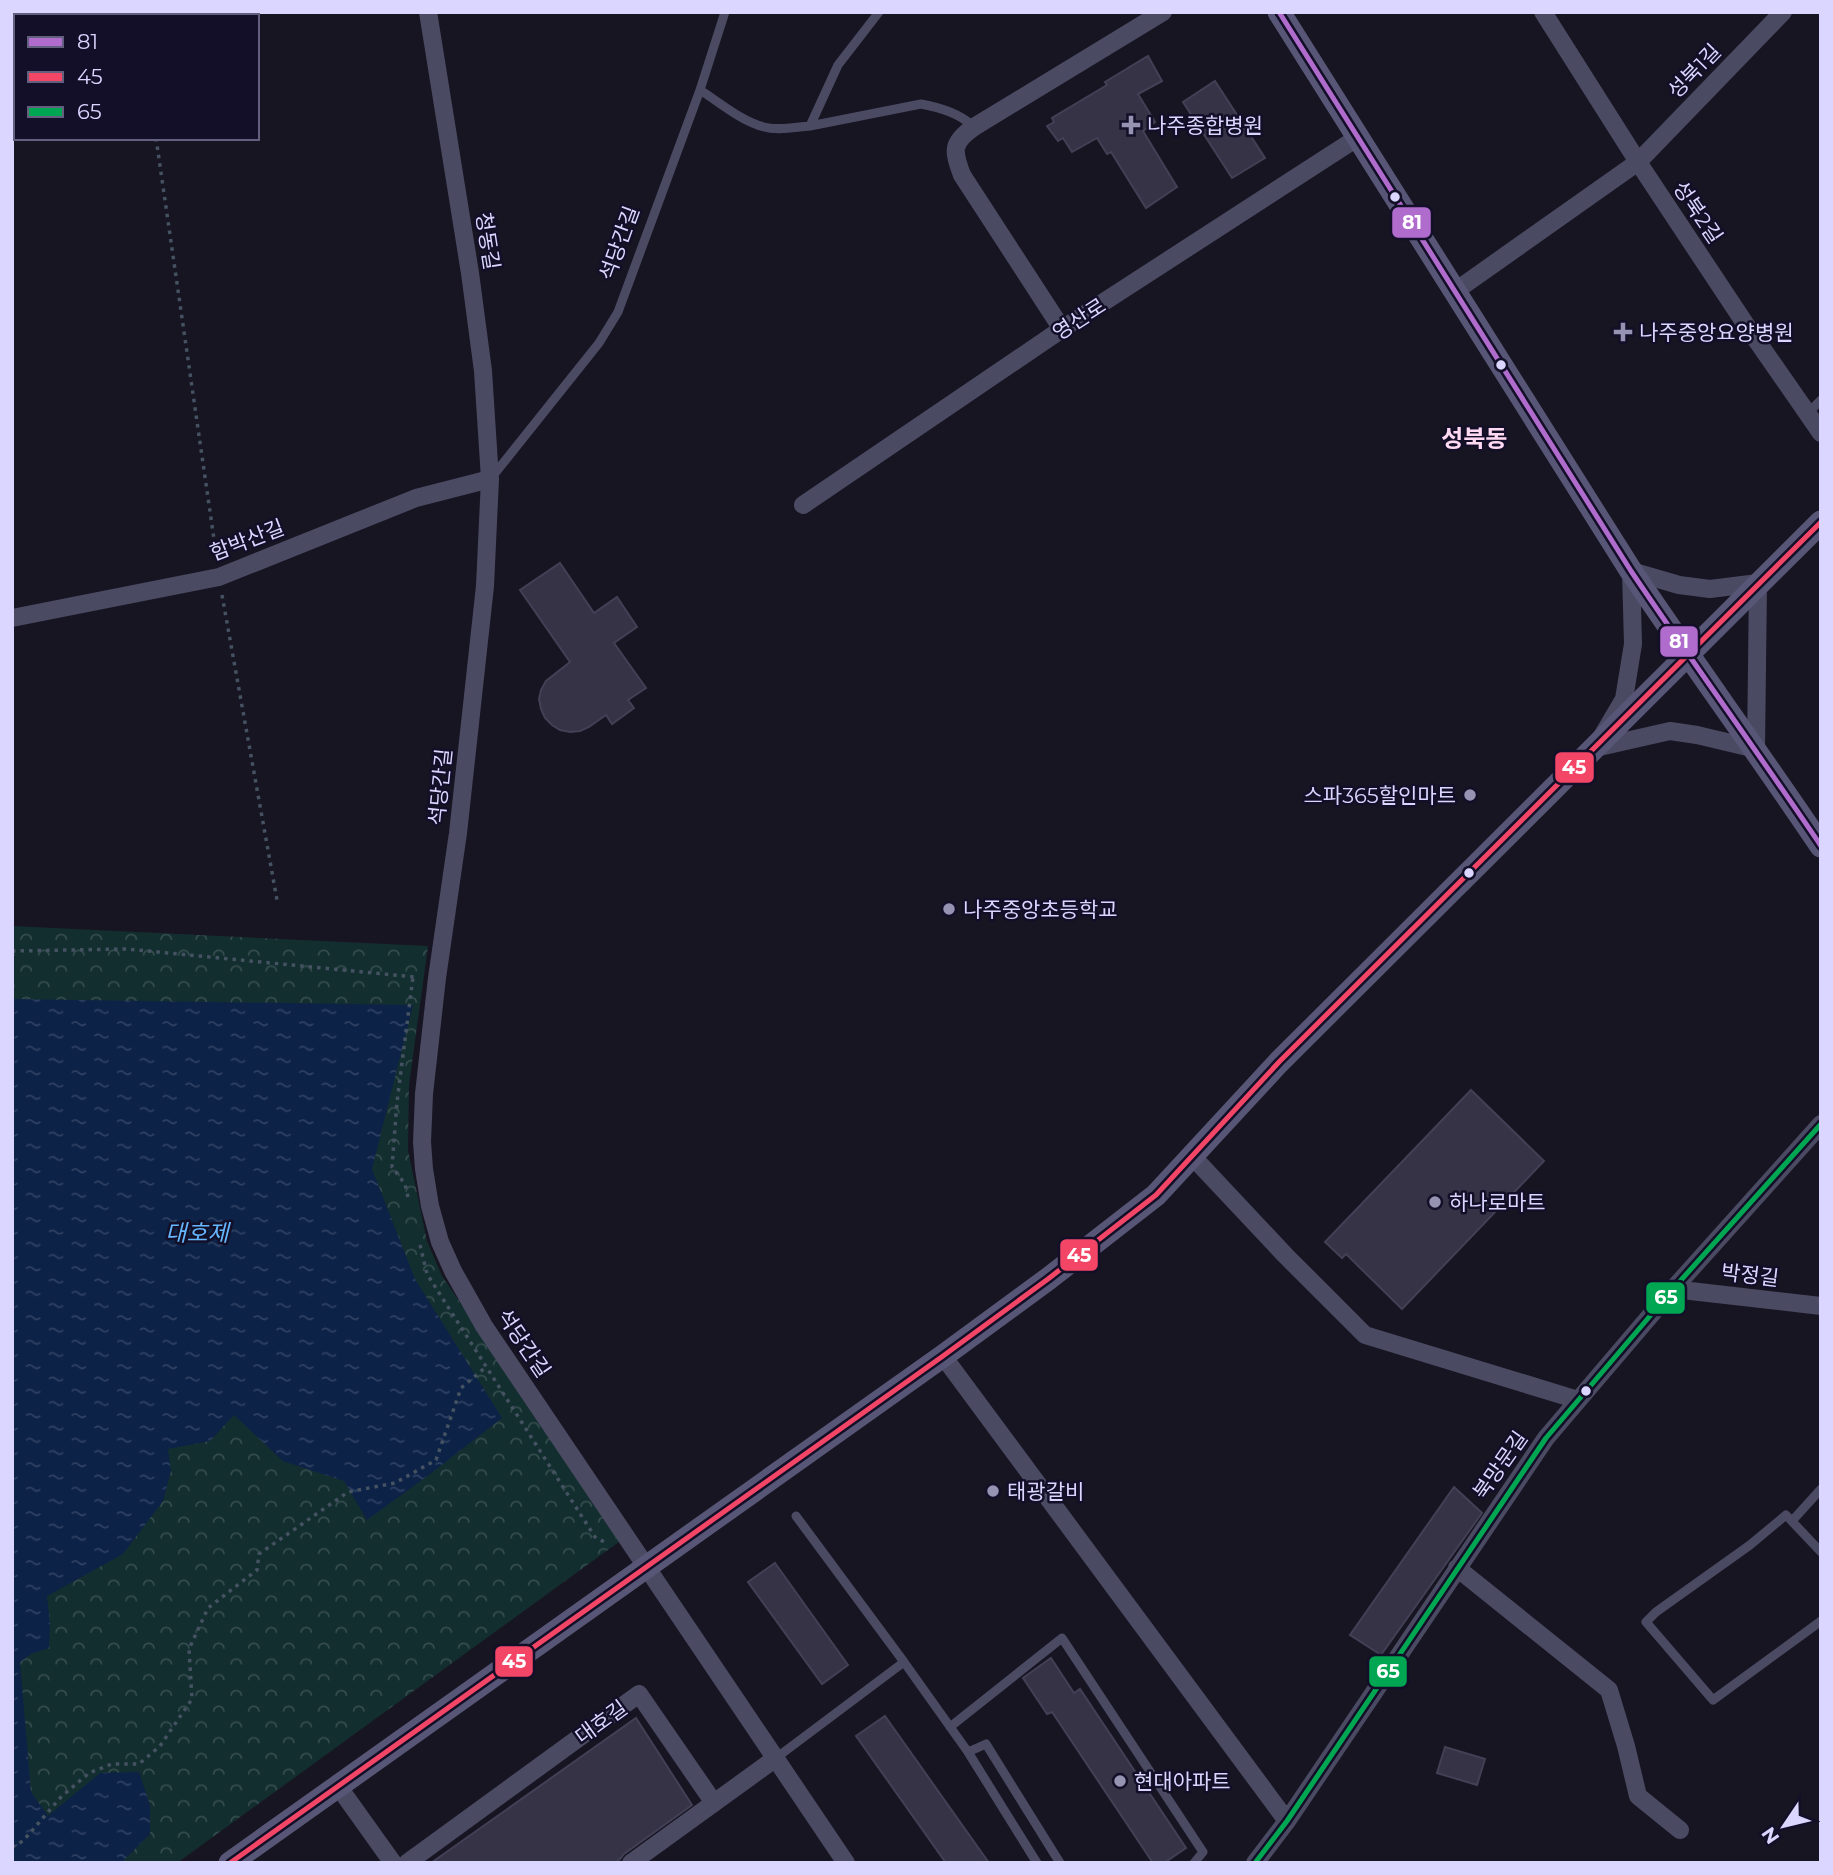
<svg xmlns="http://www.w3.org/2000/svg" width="1833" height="1875" viewBox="0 0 1833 1875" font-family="Montserrat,'Noto Sans KR',sans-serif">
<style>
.forest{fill:url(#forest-crowns)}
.water{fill:url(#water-ripples)}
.building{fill:#353345;stroke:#434056;stroke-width:2}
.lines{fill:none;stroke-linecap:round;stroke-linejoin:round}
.path{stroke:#455262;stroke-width:3.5;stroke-dasharray:3.5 5;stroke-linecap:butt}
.lane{stroke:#4b4a63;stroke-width:9}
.street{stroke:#4b4a63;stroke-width:18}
.secondary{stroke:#585676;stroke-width:23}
.bus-1-casing{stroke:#130f28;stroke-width:10}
.bus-2-casing{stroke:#130f28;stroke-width:10}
.bus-3-casing{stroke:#130f28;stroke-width:10}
.bus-1{stroke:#b06ccc;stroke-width:5}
.bus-2{stroke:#f34667;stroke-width:5}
.bus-3{stroke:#00a651;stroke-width:5}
.poi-dot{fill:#9692b2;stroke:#130f28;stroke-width:2.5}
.bus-dot{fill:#dbd6ff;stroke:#130f28;stroke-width:2.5}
.labels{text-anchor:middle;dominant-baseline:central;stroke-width:5;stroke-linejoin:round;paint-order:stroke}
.street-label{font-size:21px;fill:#dbd6ff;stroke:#130f28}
.poi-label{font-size:21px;fill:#dbd6ff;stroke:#130f28;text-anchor:start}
.water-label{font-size:23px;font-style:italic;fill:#64b7ff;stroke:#130f28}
.quarter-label{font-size:24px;font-weight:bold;fill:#ffd8f1;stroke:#130f28}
.line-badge{stroke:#130f28;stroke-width:2.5}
.badge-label{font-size:19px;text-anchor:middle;font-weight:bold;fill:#fff}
</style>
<defs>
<pattern id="forest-crowns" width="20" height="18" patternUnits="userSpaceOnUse" patternTransform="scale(1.75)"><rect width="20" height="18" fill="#132e2f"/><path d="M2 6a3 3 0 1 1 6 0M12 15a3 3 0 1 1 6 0" fill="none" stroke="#354c4e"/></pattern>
<pattern id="water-ripples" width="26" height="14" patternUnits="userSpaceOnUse" patternTransform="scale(1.75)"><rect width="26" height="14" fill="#0c2247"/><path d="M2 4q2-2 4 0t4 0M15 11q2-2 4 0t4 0" fill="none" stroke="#2f4163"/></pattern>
</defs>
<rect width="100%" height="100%" fill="#171522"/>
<!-- forest -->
<path class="forest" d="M12 926 428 946 409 1085 408 1150 427 1241 442 1276 623 1539 177 1863H12Z"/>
<!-- water -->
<path class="water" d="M12 999 413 1005 372 1169 415 1279 502 1418 430 1474 367 1520 344 1481 283 1461 234 1415 210 1441 168 1449 171 1471 163 1501 123 1554 47 1596 50 1624 49 1648 31 1654 20 1662 31 1792 48 1816 100 1773 139 1772 150 1805V1834L121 1863H12Z"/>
<!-- building -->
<path class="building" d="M1148 56 1162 81 1138 94 1155 122 1143 131 1177 187 1146 208 1111 152 1107 154 1097 138 1072 152 1063 138 1058 141 1047 126 1054 122 1052 118 1107 85 1105 82Z
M1215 81 1265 158 1232 178 1183 102Z
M560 563 594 613 617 597 637 627 614 643 646 688 628 700 634 708 612 724 606 715 589 727 580 731 570 732 560 730 552 725 545 718 541 709 539 699 541 690 546 681 570 662 520 590Z
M1471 1090 1544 1161 1402 1309 1346 1254 1342 1258 1325 1242Z
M1454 1487 1482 1513 1381 1655 1350 1635Z
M775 1563 848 1665 822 1684 748 1582Z
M1051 1658 1074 1693 1080 1689 1186 1848 1164 1863H1153L1052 1712 1047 1714 1023 1678Z
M885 1716 989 1863H946L856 1736Z
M636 1718 692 1805 624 1854 620 1859 615 1863H431Z
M1445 1747 1485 1759 1477 1785 1437 1773Z"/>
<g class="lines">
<!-- path -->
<path class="path" d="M138 12 139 16
M156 138 217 560
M222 595 277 900
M12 951 127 949 415 977
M408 1197 405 1184 392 1167 397 1102 413 977
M420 1245 427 1274 595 1537 608 1544
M12 1847 23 1841 61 1797 89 1773 112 1764H139L160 1746 192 1699 189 1649 208 1608 257 1570 259 1554 348 1492 395 1483 436 1460 461 1388 486 1367"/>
<!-- lane -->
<path class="lane" d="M879 12 838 65 810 126 921 104C941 108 959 113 974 127
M700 90C719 102 741 121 764 127 778 131 795 127 810 126
M1807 414 1821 400
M492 477 599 343 618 312 700 90 725 12
M796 1516 904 1662
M1792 1521 1821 1489
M1821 1552 1786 1515 1750 1545 1656 1612 1646 1622 1713 1700 1821 1621
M950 1727 1062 1638 1203 1852 1194 1863
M968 1752 1037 1863
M776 1758 904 1662 968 1752 986 1744 1060 1863"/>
<!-- street -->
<path class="street" d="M428 12 470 273 483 371 490 479 485 586 458 833 437 978 424 1094 422 1142 424 1169 430 1206 440 1242 453 1271 484 1326 846 1863
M1543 12 1638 162 1746 325 1821 433
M1454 292 1638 162 1783 12
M1062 329 962 175C953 151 951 143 974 127L1163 12
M803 505 1062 329 1357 138
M1631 571 1679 585 1710 589 1758 583 1756 749 1697 735 1670 731 1595 748 1624 699 1633 644Z
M12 618 219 577 416 498 490 479
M1193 1157 1285 1255 1365 1335 1578 1400
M1673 1289 1821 1306
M943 1356 1287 1821
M1457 1568 1609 1690 1626 1746 1638 1796 1680 1830
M338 1786 393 1863
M407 1863 639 1694 714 1803
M631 1863 776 1758
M1255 1863 1287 1821 1546 1438 1673 1289 1821 1124"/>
<!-- secondary -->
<path class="secondary" d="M1279 12 1631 571C1693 663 1759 754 1821 846
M230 1863 943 1356 1048 1279 1156 1195 1279 1062 1821 522"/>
<!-- bus-1 casing -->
<g class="bus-1-casing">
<path id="bus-1" d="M1279 12 1631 571C1693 663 1759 754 1821 846"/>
</g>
<!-- bus-2 casing -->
<g class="bus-2-casing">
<path id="bus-2" d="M230 1863 943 1356 1048 1279 1156 1195 1279 1062 1821 522"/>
</g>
<!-- bus-3 casing -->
<g class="bus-3-casing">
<path id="bus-3" d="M1255 1863 1287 1821 1546 1438 1673 1289 1821 1124"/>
</g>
<!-- bus-1 -->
<use href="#bus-1" class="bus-1"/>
<!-- bus-2 -->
<use href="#bus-2" class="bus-2"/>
<!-- bus-3 -->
<use href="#bus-3" class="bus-3"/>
</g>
<!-- markers -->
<g class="poi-dot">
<path d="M1127.5 114.5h7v7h7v7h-7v7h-7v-7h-7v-7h7z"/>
<path d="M1619.5 321.5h7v7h7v7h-7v7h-7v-7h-7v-7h7z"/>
<circle cx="1470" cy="795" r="7"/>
<circle cx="949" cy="909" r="7"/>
<circle cx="1435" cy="1202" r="7"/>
<circle cx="993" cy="1491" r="7"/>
<circle cx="1120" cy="1781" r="7"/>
</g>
<g class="bus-dot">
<circle cx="1395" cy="197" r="6"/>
<circle cx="1501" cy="365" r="6"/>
<circle cx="1469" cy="873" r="6"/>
<circle cx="1586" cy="1391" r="6"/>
</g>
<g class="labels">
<!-- street labels -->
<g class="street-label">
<text transform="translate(1694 71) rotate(-46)">성북1길</text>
<text transform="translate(1698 212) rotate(56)">성북2길</text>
<text transform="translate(488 241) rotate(81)">청동길</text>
<text transform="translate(619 243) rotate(-70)">석당간길</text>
<text transform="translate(1079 319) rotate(-33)">영산로</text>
<text transform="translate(247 540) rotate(-21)">함박산길</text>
<text transform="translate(440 787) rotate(-84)">석당간길</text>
<text transform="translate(1750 1275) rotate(7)">박정길</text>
<text transform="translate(524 1343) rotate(56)">석당간길</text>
<text transform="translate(1500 1465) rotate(-55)">북망문길</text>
<text transform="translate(601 1722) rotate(-36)">대호길</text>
</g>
<!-- poi labels -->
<g class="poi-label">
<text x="1147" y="125">나주종합병원</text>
<text x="1639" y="332">나주중앙요양병원</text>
<text x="1456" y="795" text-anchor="end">스파365할인마트</text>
<text x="963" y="909">나주중앙초등학교</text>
<text x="1449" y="1202">하나로마트</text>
<text x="1007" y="1491">태광갈비</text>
<text x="1134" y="1781">현대아파트</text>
</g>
<!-- water labels -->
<g class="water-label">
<text x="197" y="1233">대호제</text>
</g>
<!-- quarter labels -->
<g class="quarter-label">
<text x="1474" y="438">성북동</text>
</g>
</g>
<g class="line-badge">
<rect x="1391" y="206" width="41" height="33" rx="7" fill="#b06ccc"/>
<rect x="1659" y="625" width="40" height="33" rx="7" fill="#b06ccc"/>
<rect x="1554" y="751" width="41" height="33" rx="7" fill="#f34667"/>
<rect x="1059" y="1238" width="40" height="34" rx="7" fill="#f34667"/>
<rect x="1645" y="1281" width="41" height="34" rx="7" fill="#00a651"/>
<rect x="494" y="1645" width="40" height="33" rx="7" fill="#f34667"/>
<rect x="1368" y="1655" width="40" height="33" rx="7" fill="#00a651"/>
</g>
<g class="badge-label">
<text x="1412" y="229">81</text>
<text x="1679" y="648">81</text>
<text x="1574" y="774">45</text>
<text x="1079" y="1262">45</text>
<text x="1666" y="1304">65</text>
<text x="514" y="1668">45</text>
<text x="1388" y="1678">65</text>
</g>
<!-- border -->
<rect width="1833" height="1875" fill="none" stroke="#dbd6ff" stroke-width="28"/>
<!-- legend -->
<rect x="14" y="14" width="245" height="126" fill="#130f28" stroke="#635f7e" stroke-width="2"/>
<rect x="28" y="37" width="35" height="10" fill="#b06ccc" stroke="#635f7e" stroke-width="2"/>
<text x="77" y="49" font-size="21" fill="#dbd6ff">81</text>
<rect x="28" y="72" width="35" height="10" fill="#f34667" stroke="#635f7e" stroke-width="2"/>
<text x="77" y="84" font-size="21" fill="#dbd6ff">45</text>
<rect x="28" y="107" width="35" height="10" fill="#00a651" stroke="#635f7e" stroke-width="2"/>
<text x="77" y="119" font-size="21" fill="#dbd6ff">65</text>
<!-- north arrow -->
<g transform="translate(1784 1826) rotate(235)" stroke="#130f28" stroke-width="5" paint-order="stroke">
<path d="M0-5L12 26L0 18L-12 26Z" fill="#dbd6ff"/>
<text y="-10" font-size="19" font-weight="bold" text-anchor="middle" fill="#dbd6ff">N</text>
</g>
</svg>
